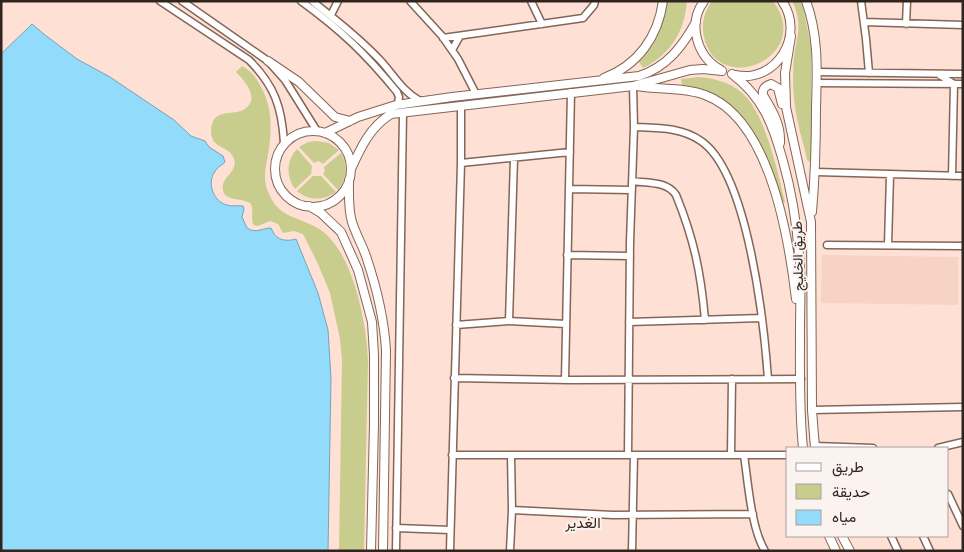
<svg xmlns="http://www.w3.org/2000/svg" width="964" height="552" viewBox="0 0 964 552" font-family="'Varela Round',Vazirmatn,sans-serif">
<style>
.built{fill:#f6d3c4}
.green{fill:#c8cd8e}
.water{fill:#92dbfb;stroke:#75a4b9}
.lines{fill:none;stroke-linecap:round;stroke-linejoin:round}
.minor-casing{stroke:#846557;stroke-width:9}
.major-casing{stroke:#846557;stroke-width:10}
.minor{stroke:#fff;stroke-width:6}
.major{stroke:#fff;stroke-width:8}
.labels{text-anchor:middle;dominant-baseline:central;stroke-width:4;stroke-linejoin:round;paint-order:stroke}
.street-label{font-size:14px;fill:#31241e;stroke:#fbf3f0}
.neighbourhood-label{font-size:15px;fill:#3c2215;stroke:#fbf3f0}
</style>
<rect width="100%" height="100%" fill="#fee1d4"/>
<!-- built -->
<path class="built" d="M822 255 958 257V305L821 303Z"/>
<!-- green -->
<path class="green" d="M666 1H687C685 31 670 55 643 68L639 62C656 46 664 24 666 1Z
M712 1H773C815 56 718 99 704 37 701 24 704 12 712 1Z
M792 1H800L803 7 811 46V160L809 162 807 160C805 147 800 135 798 123 793 101 792 79 794 57 797 36 803 23 792 1Z
M242 66C250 70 256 77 260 85 273 107 272 130 268 155 266 166 263 177 267 189 278 221 300 215 322 231 353 253 367 324 368 361L364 551H339L342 360 340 339 330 293 318 264 303 234 294 231 283 233 278 224 270 221 258 226 254 225C250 220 254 211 251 204 242 197 225 202 223 190 220 177 238 173 234 159 230 145 211 150 211 131 212 108 230 116 243 110 261 100 246 82 236 72Z
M698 77C713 78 729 82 741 92 765 111 778 173 785 202L782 203C763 155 744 89 682 85L681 79Z
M317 141 329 143 339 150 323 164 319 161 314 163 299 147 308 142Z
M297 149 312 166 311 174 295 189C286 176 286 161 297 149Z
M341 153C348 165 347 179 338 190L323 174 325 171 324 167Z
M313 176H321L336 192C323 201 309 201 297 191Z"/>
<!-- water -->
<path class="water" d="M32 24 45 35 77 59 110 77 174 120 191 136 205 141 209 147 223 156 225 162C221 166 216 168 214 173 207 184 214 202 227 205 232 207 237 205 243 206L244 209 242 217 247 228C256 234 262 228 271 228 276 240 284 242 296 239L318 293 328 330 331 378 328 551H1V54Z"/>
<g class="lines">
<!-- minor casing -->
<g class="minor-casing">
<path id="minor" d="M160 1 249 60C275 86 282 108 284 143
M182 1 268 61 285 80 317 131
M301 1C341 30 366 54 397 92L399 97 398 104
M312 1C336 20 359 38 380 60 393 74 403 92 420 101
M410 1 442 36 458 59 476 94
M531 1 542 24
M861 1 866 39 869 73
M331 15 338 1
M864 22 963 25
M906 24 907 1
M443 38 583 18 594 5 595 1
M452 50 460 36
M817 72 963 74
M938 74 954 84 952 176
M817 83 963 84
M634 127C657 128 681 127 701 141 748 173 764 323 768 379
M514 158 509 321 566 324
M461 163 570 152
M816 172 963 176
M632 181C647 183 667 181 676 195 694 239 701 273 705 320
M569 189 632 190
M827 245 963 246
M888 245 890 175
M567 255 630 256
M629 322 762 318
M456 325 509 321
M454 378 571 380 801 379
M565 380 571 92
M812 410 963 407
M815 446 873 448
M938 448 963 442
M452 455H788
M628 455 630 242 634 127 633 86
M731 455 732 379
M744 455C748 482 751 528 765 551
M948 494 963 526
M512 510 613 515 753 514
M396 528 450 530
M891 536 898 551
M923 536 930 551
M396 551 403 113
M450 551 461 163V105
M510 551 512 510 511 455
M632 551 634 455"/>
</g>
<!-- major casing -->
<g class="major-casing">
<path id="major" d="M704 1C687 24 697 57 721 70
M806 1C819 36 817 72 816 108 816 143 815 178 812 212
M791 36 785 73 786 107 811 222 812 410 815 448
M268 61 299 82 335 117 350 121
M732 74C763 97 773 125 783 161 793 196 798 232 800 269 801 290 800 310 800 330 800 369 799 409 803 448
M735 75C776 84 806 35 782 1
M604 78C638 65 658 37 663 1
M637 86C659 90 684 87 705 95 770 119 789 239 796 299
M275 169a38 38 0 1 1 76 0a38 38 0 1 1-76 0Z
M325 133 358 117 396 105 452 97 639 76C667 67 682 47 696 22
M780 143C781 124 772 110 763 95 762 89 765 86 771 84L778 88 782 104
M351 169C361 147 370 127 391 114L633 86 690 70 703 69 722 71
M349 180C349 194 348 209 352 222 356 235 363 246 367 259 377 289 384 318 386 350L383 551
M309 206 321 213 341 232 358 270 372 322 374 355V424L371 551
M829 536 836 551
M842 536 850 551"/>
</g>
<!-- minor -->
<use href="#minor" class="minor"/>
<!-- major -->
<use href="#major" class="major"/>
</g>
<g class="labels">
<!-- street labels -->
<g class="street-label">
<text transform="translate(798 256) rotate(-91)">طريق الخليج</text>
</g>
<!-- neighbourhood labels -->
<g class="neighbourhood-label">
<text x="583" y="523">الغدير</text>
</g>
</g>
<!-- border -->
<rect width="964" height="552" fill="none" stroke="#31241e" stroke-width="5"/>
<!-- legend -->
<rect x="786" y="447" width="162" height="90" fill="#fbf3f0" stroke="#aaa09c"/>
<rect x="796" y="463" width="25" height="8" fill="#ffffff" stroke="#aaa09c"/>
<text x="832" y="472" font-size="15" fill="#31241e">طريق</text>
<rect x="796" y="484" width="25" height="15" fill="#c8cd8e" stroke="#aaa09c"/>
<text x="832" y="497" font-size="15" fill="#31241e">حديقة</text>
<rect x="796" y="510" width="25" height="15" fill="#92dbfb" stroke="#aaa09c"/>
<text x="832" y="522" font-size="15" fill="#31241e">مياه</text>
</svg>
